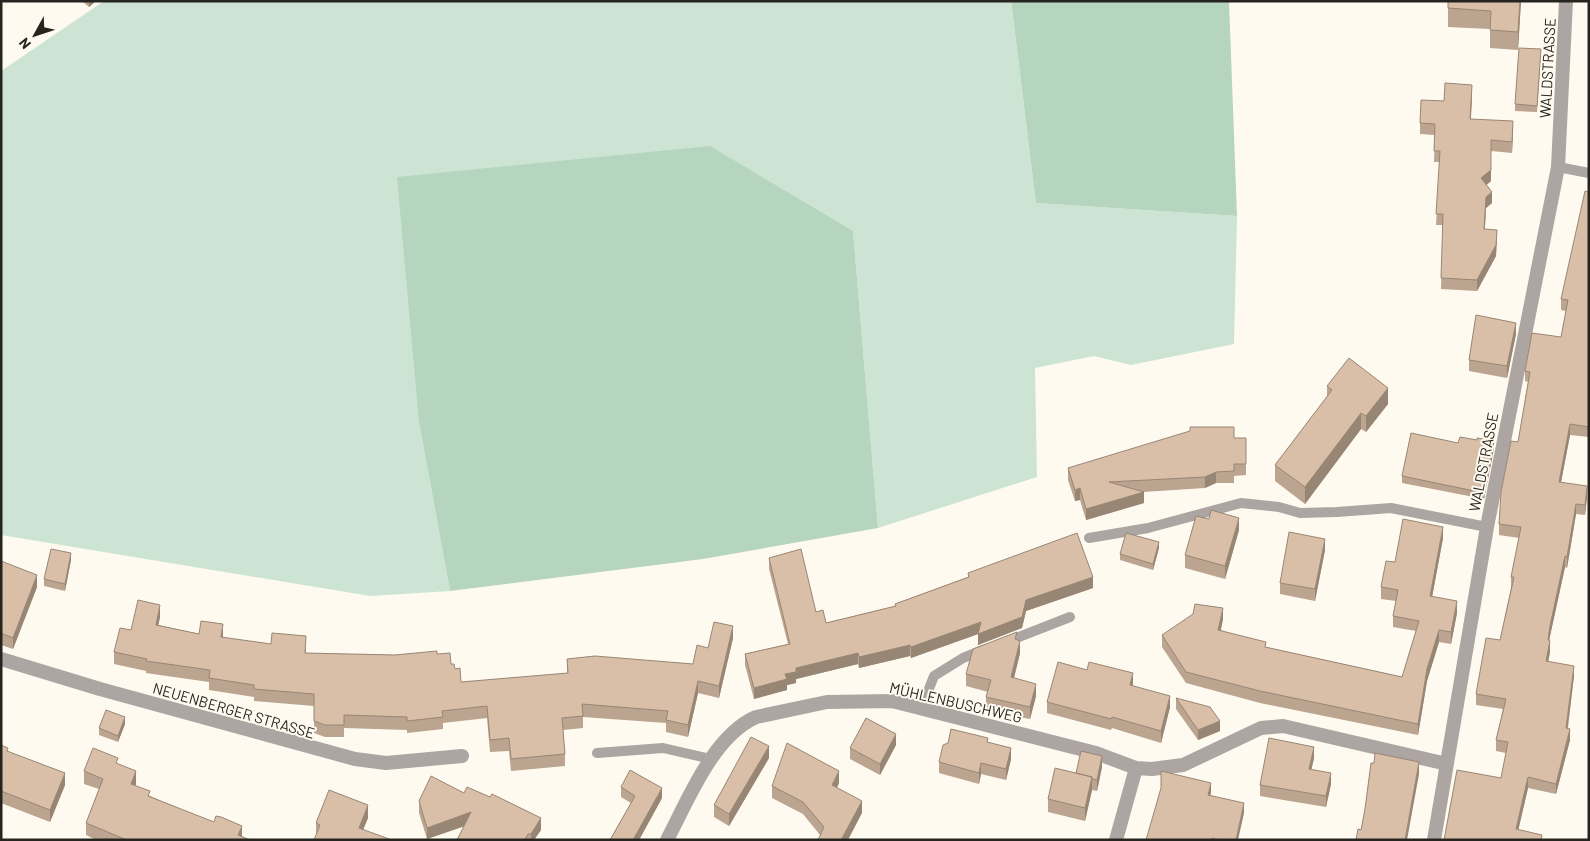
<svg xmlns="http://www.w3.org/2000/svg" width="1590" height="841" viewBox="0 0 1590 841" font-family="Barlow,sans-serif">
<style>
.green{fill:#cde4d4}
.forest{fill:#b6d5bf}
.lines{fill:none;stroke-linecap:round;stroke-linejoin:round}
.service{stroke:#aca5a2;stroke-width:10}
.minor{stroke:#aca5a2;stroke-width:14}
.wall{fill:#bba490}
.shaded-wall{fill:#988675}
.building{fill:#d9bfa7;stroke:#988675}
.labels{text-anchor:middle;dominant-baseline:central;stroke-width:4;stroke-linejoin:round;paint-order:stroke}
.street-label{font-size:15px;fill:#26241f;stroke:#fefaef}
</style>
<rect width="100%" height="100%" fill="#fefaef"/>
<!-- green -->
<path class="green" d="M104 1H1011L1036 203 1237 216 1234 344 1131 365 1094 356 1035 368 1037 477 878 528 853 231 419 422 450 591 370 596 1 535V71Z"/>
<!-- forest -->
<path class="forest" d="M1011 1H1229L1237 216 1036 203Z
M710 146 853 231 878 528 703 559 450 591 419 422 397 177Z"/>
<g class="lines">
<!-- service -->
<path class="service" d="M1558 167 1589 173
M1089 538 1148 528 1241 503 1279 507 1300 513 1337 512 1391 508 1487 527
M1006 642 1070 617
M921 709 934 676 963 658 983 650
M597 753 663 748 711 759"/>
<!-- minor -->
<path class="minor" d="M1 659 100 689 355 759 386 763 462 756
M667 840C688 800 713 736 756 717L827 702 892 701 1096 753 1136 768 1152 769 1183 765 1261 728 1283 726 1447 764
M1116 840 1136 768
M1434 840 1487 527 1558 167 1566 1"/>
</g>
<!-- wall -->
<path class="wall" d="M82 1H96L89 7Z
M1521 1 1518 50 1490 48V29L1448 27V8Z
M1541 56 1537 112 1515 111V104Z
M1472 96 1471 119 1513 132 1512 153 1491 151V181L1486 185 1492 203 1486 208 1485 229 1497 241 1496 256 1477 291 1441 289 1443 225H1436L1440 162H1434L1435 135 1420 134V123L1444 101Z
M1589 192V437L1570 435 1561 482 1587 497 1585 515 1576 514 1567 568 1565 567 1550 636 1549 640 1550 652 1548 662 1574 676 1568 728 1570 740 1556 794 1528 788 1518 830 1542 840H1444L1501 778 1506 753 1496 751V740L1503 709 1476 705V694L1500 640 1511 588V577L1519 538 1499 535V524L1518 442 1528 382 1525 381V371L1561 337 1566 311 1561 310V299Z
M1516 334 1507 378 1469 371V360Z
M1327 386 1388 404 1366 432 1361 429 1305 504 1275 481V465L1327 397Z
M1234 438H1246V475L1234 476V483H1216L1205 488 1143 492 1144 503 1086 520 1080 500 1075 501 1068 480V468Z
M1477 440 1494 448 1484 499 1402 483V476L1458 443Z
M1239 530 1225 579 1185 568V555Z
M1443 538 1432 597 1457 613 1451 644 1439 642 1427 681 1418 735 1260 703 1186 683 1162 647V635L1223 619 1221 630 1266 647 1402 677 1416 631 1393 627V616L1396 601 1381 599V587Z
M1159 548 1153 570 1120 560V554Z
M1325 550 1315 601 1280 594V583Z
M769 558 826 623 895 606V604L968 577V573L1093 588 1026 611 1022 628 978 645V634L911 658 910 656 859 668 858 664 796 679V683L787 685V690L754 699 745 665V654L788 644 769 569Z
M71 560 65 591 44 586V579Z
M1 561 37 587 13 649 1 645Z
M160 617 158 625 199 634 271 644 306 648V653L395 655 437 654 451 664 461 682 567 674V659L693 664 708 648 733 638 719 698 698 693 688 737 666 732V723L583 717V728L563 730 565 754V766L511 771 509 751 490 752 487 718 443 723V729L407 733V730L344 728V737H325L314 733V706L254 701V697L209 690V682L146 673V671L114 664V652L131 630Z
M1017 640 1020 653 1014 678 1036 696 1030 719 986 710V697L988 692 966 686V674Z
M1133 685V686L1170 707 1161 743 1112 728 1111 730 1047 713V702Z
M1176 698 1220 731 1198 740 1176 709Z
M125 724 118 742 99 735V728Z
M988 742 1011 759 1006 780 981 774 979 784 939 773V762Z
M1 745 8 752 65 785 50 822 1 803Z
M896 745 880 775 850 759V748Z
M769 758 729 826 714 817V805Z
M1314 758 1311 770 1331 784 1326 807 1260 796V785Z
M118 764 136 784 135 786 150 796 250 840H96L86 835V823L99 789 84 784V771Z
M1102 767 1097 791 1092 790 1085 821 1048 812V799L1076 773Z
M839 783 837 788 862 813 820 835 803 814 772 798V786Z
M621 787 662 798 639 840H610L631 803 621 797Z
M419 801 541 830 534 840H457L464 826 427 839 419 813Z
M368 818 363 829 316 834V823Z"/>
<!-- shaded-wall -->
<path class="shaded-wall" d="M89 1H96L89 7Z
M1520 1H1521L1518 50V32Z
M1472 85V96L1470 130V119Z
M1513 121V132L1512 153V142Z
M1491 140V181L1481 190V178Z
M1492 192V203L1486 208 1484 240 1486 197Z
M1497 230 1496 256 1477 291V280Z
M1516 323V334L1507 378V366Z
M1388 388V404L1366 432V416Z
M1361 413V429L1305 504V487Z
M1570 424V435L1559 493V482Z
M1494 441V448L1484 499V493Z
M1216 472V483L1205 488V477Z
M1587 486V497L1585 515V505Z
M1080 488V500L1075 501V490Z
M1144 492V503L1086 520V509Z
M1576 504V514L1567 568V557Z
M1239 518V530L1225 579V566Z
M1443 527V538L1430 608V596Z
M1325 539V550L1315 601V589Z
M1159 542V548L1153 570V564Z
M71 553V560L65 591V584Z
M1565 556V567L1550 636 1548 651V640L1550 626Z
M37 575V587L13 649V638Z
M1093 577V588L1026 611 1022 628 978 645V634L1026 600Z
M1457 601V613L1451 644V632Z
M160 605V617L156 637V625Z
M1223 608V619L1218 641V630Z
M981 622V633L911 658V647Z
M223 624V636L221 649V637Z
M733 626V638L719 698V686Z
M1439 630V642L1427 681 1418 735V724L1427 669Z
M1020 641V653L1011 690V677Z
M1550 641V652L1546 672V661Z
M910 645V656L859 668V657Z
M858 653V664L796 679V683L787 685V690L754 699V688L785 674 796 668Z
M1574 666V676L1566 739V728Z
M1133 673V685L1130 697V685Z
M698 681V693L688 737V725Z
M1036 684V696L1030 719V707Z
M1170 696V707L1161 743V731Z
M125 717V724L118 742V736Z
M1220 721V731L1198 740V730Z
M1570 729V740L1556 794V784Z
M896 734V745L880 775V764Z
M769 746V758L729 826V814Z
M1314 747V758L1309 780V769Z
M1011 748V759L1006 780V769Z
M1102 756V767L1097 791V780Z
M1419 762V774L1407 840H1405Z
M981 763V774L979 784V773Z
M136 771V784L131 797V784Z
M839 771V783L832 797V785Z
M65 773V785L50 822V810Z
M1331 773V784L1326 807V796Z
M1092 777V790L1085 821V808Z
M1528 777V788L1516 840V829Z
M1211 783V793L1208 804V795Z
M662 788V798L639 840H633Z
M862 801V813L848 840H841Z
M1244 803V813L1238 840H1236Z
M368 805V818L359 840V828Z
M471 812V824L427 839V828Z
M541 818V830L534 840H531V834Z
M242 826V838L238 835Z"/>
<!-- building -->
<path class="building" d="M1448 1H1520L1518 32 1490 30 1491 11 1448 8Z
M1519 48 1541 49 1537 106 1515 104Z
M1445 83 1472 85 1470 119 1513 121 1512 142 1491 140V170L1481 178 1492 192 1486 197 1484 229 1497 230 1496 245 1477 280 1441 278 1443 214H1436L1440 151H1434L1435 124 1420 123 1421 100 1444 101Z
M1585 191 1589 192V427L1570 424 1559 482 1587 486 1585 505 1576 504 1567 557 1565 556 1550 626 1548 640 1550 641 1546 661 1574 666 1566 728 1570 729 1556 784 1528 777 1516 829 1542 835 1541 840H1444L1457 770 1501 778 1508 742 1496 740 1506 699 1476 694 1486 638 1500 640 1514 577H1511L1521 527 1499 524 1501 492 1511 441 1518 442 1530 372 1525 371 1532 333 1561 337 1568 300 1561 299Z
M1476 315 1516 323 1507 366 1469 360Z
M1349 358 1388 388 1366 416 1361 413 1305 487 1275 465 1332 390 1327 386Z
M1190 427H1234V438H1246V464H1234V471L1216 472 1205 477 1109 482 1144 492 1086 509 1080 488 1075 490 1068 468 1190 431Z
M1411 433 1458 443 1460 437 1477 440V438L1494 441 1484 493 1402 476Z
M1211 510 1239 518 1225 566 1185 555 1196 516 1209 519Z
M1403 519 1443 527 1430 596 1457 601 1451 632 1439 630 1427 669 1418 724 1260 691 1186 672 1162 635 1193 614 1195 604 1223 608 1218 630 1266 642 1265 647 1402 677 1419 621 1393 616 1398 590 1381 587 1386 561 1395 562Z
M1289 532 1325 539 1315 589 1280 583Z
M1077 533 1093 577 1026 600 1022 617 978 634 981 622 911 647 910 645 859 657 858 653 796 668V672L785 674 787 679 754 688 745 654 790 644 769 558 801 549 816 612 823 610 826 623 896 606 895 604 969 577 968 573Z
M1126 533 1159 542 1153 564 1120 554Z
M51 549 71 553 65 584 44 579Z
M1 561 37 575 13 638 1 633Z
M138 600 160 605 156 625 199 634 201 621 223 624 221 637 271 644 272 633 306 636 305 653 395 655 437 651V654L450 653 451 664H454L455 669 460 668 461 682 568 673 567 659 595 656 693 664 697 645 708 648 714 622 733 626 719 686 698 681 688 725 666 720 668 711 582 704 583 716 562 718 565 754 511 759 509 738 490 740 487 706 442 711 443 717 407 721V717L344 715V725H325L314 721V694L254 689V685L209 678 210 670 146 661 147 659 114 652 120 628 131 630Z
M1017 632 1015 639 1020 641 1011 677 1036 684 1030 707 986 697 991 680 966 674 973 649Z
M1058 662 1087 670 1089 662 1133 673 1130 685 1170 696 1161 731 1112 717 1111 719 1047 702Z
M1176 698 1210 707 1220 721 1198 730Z
M106 710 125 717 118 736 99 728Z
M866 718 896 734 880 764 850 748Z
M951 729 988 738 987 742 1011 748 1006 769 981 763 979 773 939 762 943 745 948 743Z
M751 737 769 746 729 814 714 805Z
M1269 738 1314 747 1309 769 1331 773 1326 796 1260 785Z
M787 743 839 771 832 785 862 801 841 840H818L824 827 803 802 772 786Z
M1 745 8 748 7 751 65 773 50 810 1 791Z
M93 748 118 758 116 763 136 771 131 784 150 791 148 796 214 822 216 816 221 817 242 826 238 835 250 840H127L86 823 103 779 84 771Z
M1081 751 1102 756 1097 780 1092 779V777L1076 773Z
M1375 753 1419 762 1405 840H1356L1358 829 1361 830 1365 809 1371 763H1374Z
M1055 768 1092 777 1085 808 1048 799Z
M630 770 662 788 633 840H610L635 796 621 787Z
M1161 771 1211 783 1208 795 1244 803 1236 840H1220L1212 838V840H1146L1161 788Z
M431 776 464 793 467 787 490 797 492 794 541 818 531 834H528L525 840H457L471 812 427 828 419 801Z
M329 790 368 805 359 828 389 839V840H314L320 825 316 823Z"/>
<g class="labels">
<!-- street labels -->
<g class="street-label">
<text transform="translate(1547 68) rotate(-87)">WALDSTRASSE</text>
<text transform="translate(1483 462) rotate(-79)">WALDSTRASSE</text>
<text transform="translate(956 702) rotate(13)">MÜHLENBUSCHWEG</text>
<text transform="translate(234 710) rotate(16)">NEUENBERGER STRASSE</text>
</g>
</g>
<!-- border -->
<rect width="1590" height="841" fill="none" stroke="#26241f" stroke-width="5"/>
<!-- north arrow -->
<g transform="translate(35 35) rotate(230)" stroke="#fefaef" stroke-width="4" paint-order="stroke">
<path d="M0-4L9 19L0 12L-9 19Z" fill="#26241f"/>
<text y="-8" font-size="14" font-weight="bold" text-anchor="middle" fill="#26241f">N</text>
</g>
</svg>
